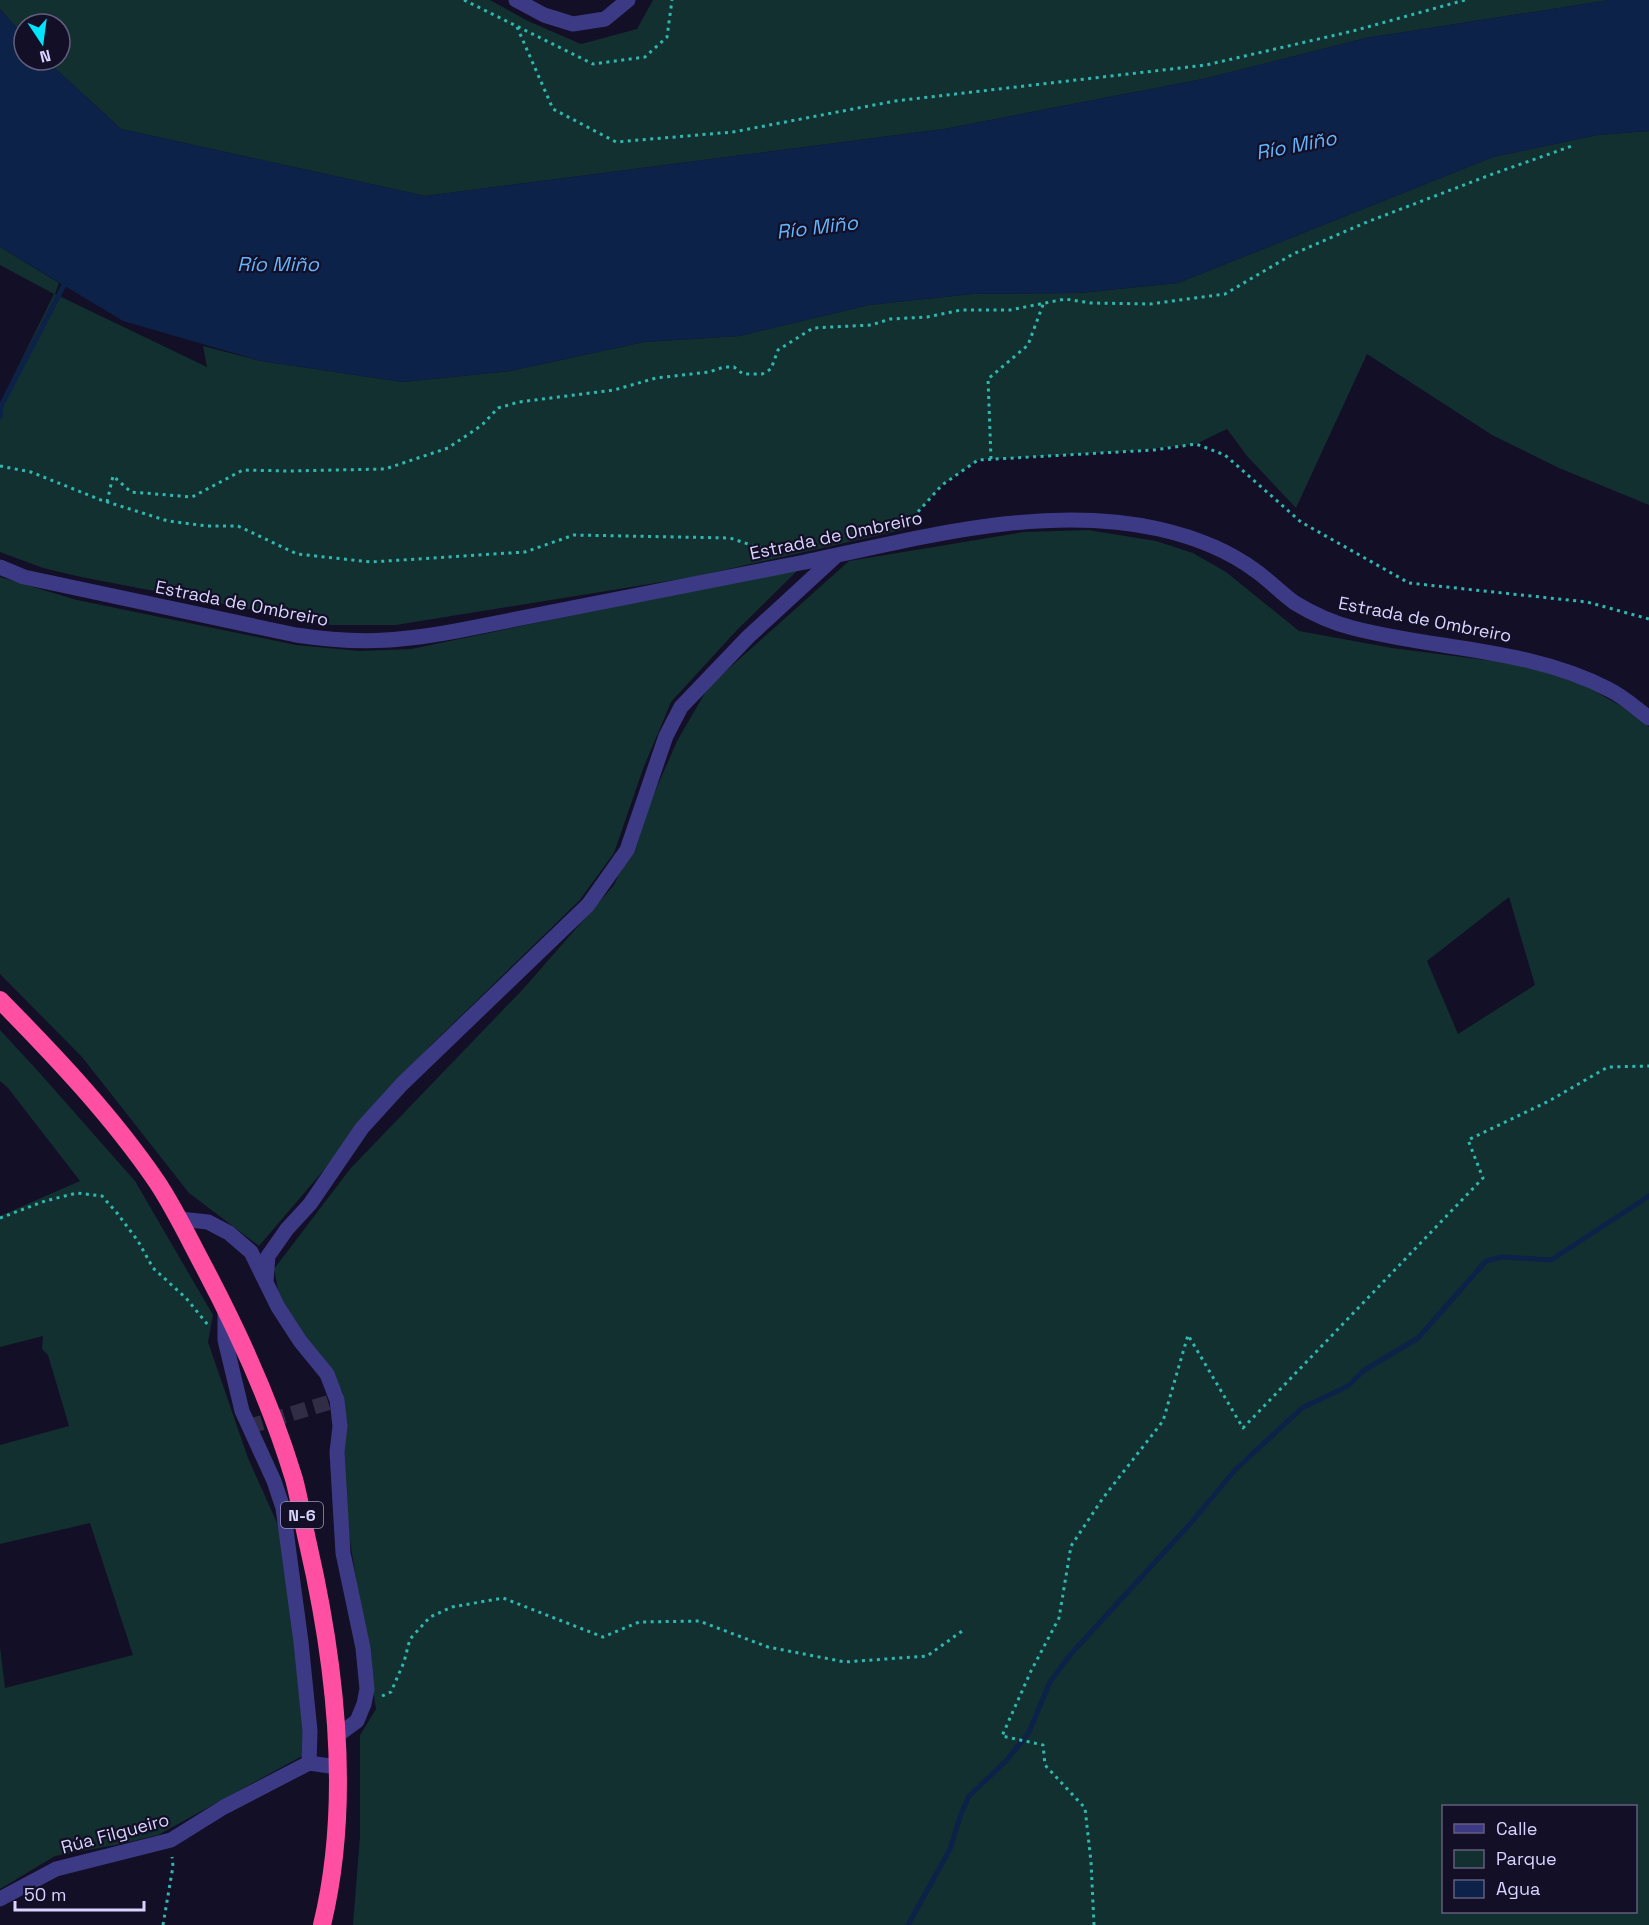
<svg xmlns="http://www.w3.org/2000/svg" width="1649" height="1925" viewBox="0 0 1649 1925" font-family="'Space Grotesk',sans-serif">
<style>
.green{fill:#12302f;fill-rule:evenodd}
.water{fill:#0c2248}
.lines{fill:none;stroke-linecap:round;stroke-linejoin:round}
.stream{stroke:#0c2248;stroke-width:5}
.minor-tunnel{stroke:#312d47;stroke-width:15;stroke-dasharray:15 8;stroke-linecap:butt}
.path{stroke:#2fb8b0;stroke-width:3;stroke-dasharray:3 4.5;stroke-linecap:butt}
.minor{stroke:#3d3a85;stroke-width:15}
.highway{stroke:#ff4fa3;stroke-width:18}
.labels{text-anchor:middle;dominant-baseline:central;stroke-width:4.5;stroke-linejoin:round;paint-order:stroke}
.shield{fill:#130f26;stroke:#9e99be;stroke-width:1.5}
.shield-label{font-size:16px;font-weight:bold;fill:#d9d4ff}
.street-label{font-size:18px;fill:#d9d4ff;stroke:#130f26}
.water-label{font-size:20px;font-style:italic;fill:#62b6ff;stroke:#130f26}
</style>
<rect width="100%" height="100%" fill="#130f26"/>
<!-- green -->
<path class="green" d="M0 0H490L528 21 581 44 637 29 653 0H1610L1366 38 1203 79 944 129 425 196 121 129 46 60H60V24H24V36L0 9Z
M1649 131V505L1559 468 1492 435 1367 354 1296 508 1247 456 1227 429 1196 444 1131 451 978 460 942 485 902 530 693 577 396 625H331L81 577 43 568 0 552V403L54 294 0 265V247L59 283 55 294 207 367 203 346 261 361 403 382 510 371 644 342 739 336 869 305 972 294 1079 293 1178 283 1493 157 1597 135Z
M1088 530 1156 541 1193 553 1226 572 1299 631 1392 648 1524 665 1577 681 1628 710 1649 727V1925H353L360 1836V1735L376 1709 345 1508 343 1393 327 1367 308 1343 279 1294 274 1269 350 1169 524 988 614 885 677 741 709 686 849 561 1024 532ZM1509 897 1535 985 1458 1034 1427 961ZM1444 1806H1636V1912H1444Z
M800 568 736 631 671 702 643 769 614 853 579 901 428 1048 259 1246 189 1193 82 1057 0 974V577L77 600 296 645 360 651 411 649Z
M0 1030 37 1070 135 1181 213 1315 208 1342 248 1458 282 1534 301 1687 304 1755 158 1835 121 1844 55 1856 0 1889V1647L5 1688 133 1655 90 1523 0 1544V1445L69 1426 48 1355 42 1349 43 1336 0 1347V1216L80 1181 8 1088 0 1081Z"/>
<!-- water -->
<path class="water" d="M1610 0H1649V131L1597 135 1493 157 1178 283 1078 293 972 294 869 305 739 336 644 342 510 371 403 382 261 361 123 321 0 247V9L24 36V60H46L121 129 425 196 944 129 1203 79 1366 38Z"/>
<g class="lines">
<!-- stream -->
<path class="stream" d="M0 417 1 406 64 285
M908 1925 950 1849 961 1814 969 1796 1006 1761 1029 1732 1050 1682 1070 1655 1189 1525 1235 1470 1302 1408 1348 1386 1363 1371 1418 1338 1486 1261 1502 1257 1551 1260 1649 1196"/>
<!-- minor-tunnel -->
<path class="minor-tunnel" d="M248 1427 337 1400"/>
<!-- path -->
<path class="path" d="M464 0 593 64 645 57 667 37 672 0
M517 27 553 109 616 142 733 132 895 101 1206 65 1353 31 1465 0
M991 459 988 379 1028 345 1044 302
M0 466 31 472 101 500 168 521 207 526H238L297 554 371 562 525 552 574 535 730 538 772 552
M107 502 113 476 131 492 192 497 243 470 289 471 385 469 448 448 482 425 498 408 519 402 614 390 656 378 709 372 724 367H734L743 374H762L771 369 778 350 813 328 871 325 890 319 927 317 961 310H1010L1065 299 1091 303 1150 304 1225 294 1293 254 1367 222 1490 175 1572 146
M908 523 942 485 978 460 1154 450 1196 444 1225 455 1301 522 1409 583 1587 602 1649 619
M0 1218 45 1201 77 1193 102 1196 117 1213 138 1241 153 1268 186 1298 208 1325
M382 1696 391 1692 404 1662 410 1639 430 1617 452 1607 503 1598 603 1637 639 1622 699 1621 768 1647 845 1662 927 1656 965 1629
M163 1925 173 1866 172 1857
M1094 1925 1091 1862 1085 1808 1045 1765 1043 1745 1002 1736 1031 1671 1059 1618 1071 1546 1103 1498 1163 1421 1188 1335 1243 1428 1483 1178 1468 1140 1549 1101 1608 1067 1649 1066"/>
<!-- minor -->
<path class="minor" d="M516 0 544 15 573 24 605 19 628 0
M0 567 24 577 296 635C356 644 396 642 456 631 570 608 685 586 800 563 917 539 1041 503 1159 529 1194 537 1228 550 1256 571 1270 581 1282 594 1295 603 1313 614 1333 623 1353 628 1437 650 1529 648 1608 689 1623 696 1636 708 1649 718
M180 1219 208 1222 229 1233 251 1252 278 1307 300 1341 327 1374 337 1400 340 1426 337 1452 343 1553 363 1648 367 1689 364 1704 357 1721 338 1735
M266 1281 268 1256 287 1229 310 1204 362 1128 402 1084 588 905 627 850 666 736 681 707 748 637 836 556
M225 1310V1340L242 1411 274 1481 283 1508 301 1642 310 1731 309 1763
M0 1899 56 1869 171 1840 224 1807 309 1763 337 1767"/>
<!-- highway -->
<path class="highway" d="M0 1000C56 1057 112 1116 157 1182 175 1209 189 1239 204 1267 240 1335 272 1406 294 1479 300 1501 303 1523 308 1544 336 1666 352 1802 322 1925"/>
</g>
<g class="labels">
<!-- shield labels -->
<rect class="shield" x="281" y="1502" width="42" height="26" rx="4.5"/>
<g class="shield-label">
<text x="302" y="1515">N-6</text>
</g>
<!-- street labels -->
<g class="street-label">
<text transform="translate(836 535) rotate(-12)">Estrada de Ombreiro</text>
<text transform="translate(242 603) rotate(11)">Estrada de Ombreiro</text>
<text transform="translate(1425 619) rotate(11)">Estrada de Ombreiro</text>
<text transform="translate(115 1833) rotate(-15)">Rúa Filgueiro</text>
</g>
<!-- water labels -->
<g class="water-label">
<text transform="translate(1296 145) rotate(-11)">Río Miño</text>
<text transform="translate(817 227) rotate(-7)">Río Miño</text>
<text x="278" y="264">Río Miño</text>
</g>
</g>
<!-- legend -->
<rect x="1442" y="1805" width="195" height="108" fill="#130f26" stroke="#625e7d" stroke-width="1.5"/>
<rect x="1454" y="1824" width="30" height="9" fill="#3d3a85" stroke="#625e7d" stroke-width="1.5"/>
<text x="1496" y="1835" font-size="18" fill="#d9d4ff">Calle</text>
<rect x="1454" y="1850" width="30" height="18" fill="#12302f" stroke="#625e7d" stroke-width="1.5"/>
<text x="1496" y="1865" font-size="18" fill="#d9d4ff">Parque</text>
<rect x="1454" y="1880" width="30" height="18" fill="#0c2248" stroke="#625e7d" stroke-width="1.5"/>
<text x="1496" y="1895" font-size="18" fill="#d9d4ff">Agua</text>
<!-- north arrow -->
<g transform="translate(42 42) rotate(167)"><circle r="28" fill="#130f26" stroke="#625e7d" stroke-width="1.5"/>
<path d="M0-4.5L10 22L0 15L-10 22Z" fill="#00e5ff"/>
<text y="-9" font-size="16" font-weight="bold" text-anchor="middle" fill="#d9d4ff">N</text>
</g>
<!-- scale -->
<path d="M15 1901v9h129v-9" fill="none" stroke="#d9d4ff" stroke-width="3"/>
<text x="24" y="1901" font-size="18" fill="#d9d4ff" stroke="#130f26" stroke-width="4.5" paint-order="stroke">50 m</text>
</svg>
